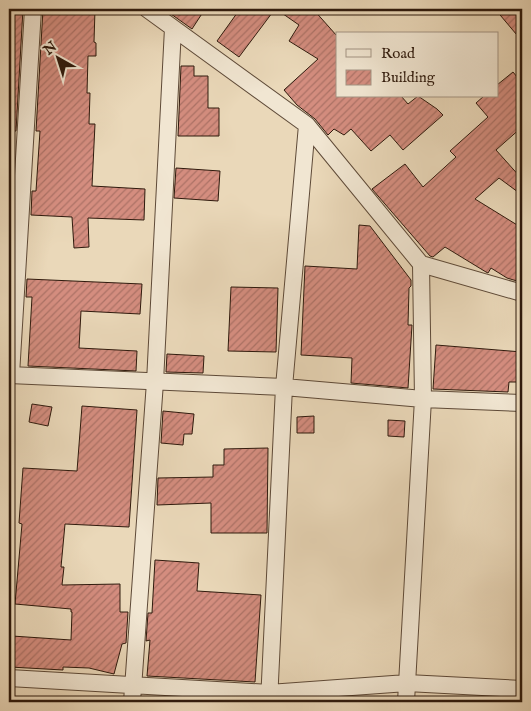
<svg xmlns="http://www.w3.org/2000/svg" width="531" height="711" viewBox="0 0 531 711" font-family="'IM FELL English',serif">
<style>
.building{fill:url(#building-hatch);stroke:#2f1a0d}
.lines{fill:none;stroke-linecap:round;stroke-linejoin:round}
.street-casing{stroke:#5e4a38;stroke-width:18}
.street{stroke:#f1e6d2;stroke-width:16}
</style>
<defs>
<pattern id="building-hatch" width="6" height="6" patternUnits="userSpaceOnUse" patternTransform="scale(1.25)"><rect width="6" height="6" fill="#d48d7f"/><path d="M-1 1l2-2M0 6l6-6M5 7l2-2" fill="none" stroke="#ac7266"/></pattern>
</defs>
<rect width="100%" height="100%" fill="#ead8b9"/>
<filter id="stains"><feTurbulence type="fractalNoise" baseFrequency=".004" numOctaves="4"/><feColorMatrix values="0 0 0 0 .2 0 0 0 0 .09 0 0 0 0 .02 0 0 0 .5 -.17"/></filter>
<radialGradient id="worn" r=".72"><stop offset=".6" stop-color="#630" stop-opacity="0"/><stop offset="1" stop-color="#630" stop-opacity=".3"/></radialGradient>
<!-- building -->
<path class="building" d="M9 9H23L16 131H9Z
M43 9H95L94 42 96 43V56H88L87 93H90L89 124H95L92 186 145 189 144 220 88 218 89 247 74 248 72 217 31 215 32 191H36L40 131H36Z
M164 9H205L192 29Z
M240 9H275L239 57 217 41Z
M276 9H313L337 36V96H401L408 104 418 96 437 109 443 115 403 150 390 135 371 151 351 129 344 135 334 129 328 135 315 119 297 105 284 90 318 59 289 41 299 25Z
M495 9H522V41Z
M181 66H194V76H208V108H219V136H178Z
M513 72 522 83V127L496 150 522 179V195L499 178 475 199 522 228V272L517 281 507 278 491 268 488 273 486 272 445 247 433 257 430 256 372 189 405 164 423 187 456 157 450 151 488 117 476 103 484 96H497V85Z
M176 168 220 171 218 201 174 198Z
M9 190H12L11 214H9Z
M359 225 370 226 411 280V286L409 288 408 325H412L408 388 351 383 352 358 301 355 305 266 357 269Z
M27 279 142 284 140 314 81 311 79 348 137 351 136 371 28 366 32 297H26Z
M231 287 278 288 276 352 228 351Z
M436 345 522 352V382H509L508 392 433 389Z
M167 354 204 356 203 373 166 372Z
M32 404 52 407 48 426 29 422Z
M82 406 137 410 129 527 65 524 61 567H64L62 585 120 584V612H128L126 643 122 644 114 674 89 668 63 667V670L10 667 12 636 71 640 72 612H71V609L15 604 22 524 19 523 23 468 77 471Z
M163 411 194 414 192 434H184L183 445 161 443Z
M314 416V433H297V417Z
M388 420 405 421 404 437 388 436Z
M268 448 267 533H211V503L157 505 158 478 213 477V465H224V449Z
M155 560 199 563 197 591 261 595 255 682 147 676 150 640 146 641 148 613H152Z"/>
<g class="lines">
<!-- street casing -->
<g class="street-casing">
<path id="street" d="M147 9 307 125 421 264 522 293
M9 375 284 387 423 399 522 403
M11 375 33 9
M9 678 269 693 407 683 522 689
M132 702 155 382 173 28
M269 702 284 387 307 125
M406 702 423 399 421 264"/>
</g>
<!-- street -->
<use href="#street" class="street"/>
</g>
<!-- margin -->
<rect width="531" height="711" fill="none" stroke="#ead8b9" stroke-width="30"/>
<rect x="10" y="10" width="511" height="691" fill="none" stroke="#2f1a0d" stroke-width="2.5"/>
<rect x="15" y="15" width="501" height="681" fill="none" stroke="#2f1a0d"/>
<!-- legend -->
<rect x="336" y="32" width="162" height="65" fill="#f1e6d2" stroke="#a39483"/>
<rect x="346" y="49" width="25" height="8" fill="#f1e6d2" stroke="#a39483"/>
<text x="381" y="58" font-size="15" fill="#2f1a0d">Road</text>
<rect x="346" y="70" width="25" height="15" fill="url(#building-hatch)" stroke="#a39483"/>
<text x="381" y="82" font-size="15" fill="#2f1a0d">Building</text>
<!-- north arrow -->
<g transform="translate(58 58) rotate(321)" stroke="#f1e6d2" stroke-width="4" paint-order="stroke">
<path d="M0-4L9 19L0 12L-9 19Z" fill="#2f1a0d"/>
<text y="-8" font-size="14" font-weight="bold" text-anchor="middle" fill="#2f1a0d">N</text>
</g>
<rect width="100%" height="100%" filter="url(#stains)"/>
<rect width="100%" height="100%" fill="url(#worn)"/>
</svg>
